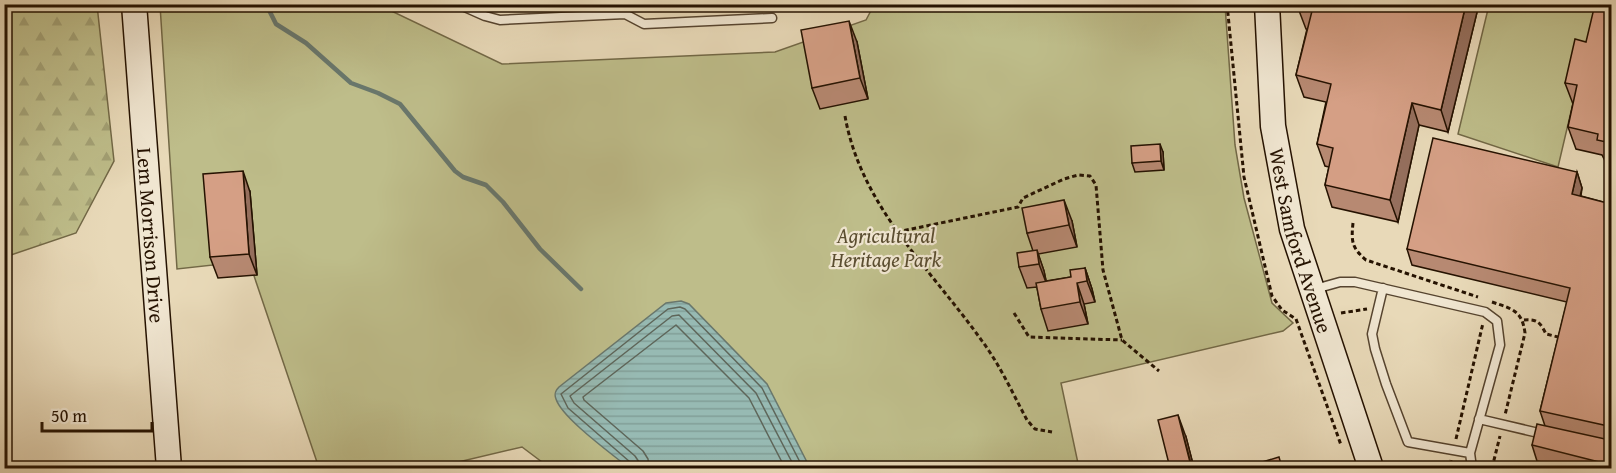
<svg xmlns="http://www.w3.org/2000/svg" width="1616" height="473" viewBox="0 0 1616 473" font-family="'Gentium Book Plus',serif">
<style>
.forest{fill:url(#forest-firs);stroke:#726846;stroke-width:1.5}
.green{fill:#bebd8a;stroke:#726846;stroke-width:1.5}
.water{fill:url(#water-rules);stroke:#69776c;stroke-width:1.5}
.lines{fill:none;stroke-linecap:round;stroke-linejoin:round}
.shore{stroke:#5e665a;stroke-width:1.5}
.stream{stroke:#69776c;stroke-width:4.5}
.lane-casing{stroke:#56442f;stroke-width:11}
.secondary-casing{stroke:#251201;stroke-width:27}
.path{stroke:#251201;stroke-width:3;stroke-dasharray:4.5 3;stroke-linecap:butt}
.lane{stroke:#f0e6d1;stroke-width:8}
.secondary{stroke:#f0e6d1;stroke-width:24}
.wall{fill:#b78972;stroke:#251201;stroke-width:1.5}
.shaded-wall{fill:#956f5d;stroke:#251201;stroke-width:1.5}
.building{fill:#d59f85;stroke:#251201;stroke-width:1.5}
.labels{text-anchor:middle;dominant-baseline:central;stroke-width:4.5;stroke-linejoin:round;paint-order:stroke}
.park-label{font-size:21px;font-style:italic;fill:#5b4e31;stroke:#f0e6d1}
.street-label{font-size:21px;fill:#251201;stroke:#f0e6d1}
</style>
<defs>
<pattern id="forest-firs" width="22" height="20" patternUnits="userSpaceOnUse" patternTransform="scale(1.5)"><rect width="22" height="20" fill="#bebd8a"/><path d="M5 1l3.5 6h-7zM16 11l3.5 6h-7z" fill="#a3a175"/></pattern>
<pattern id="water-rules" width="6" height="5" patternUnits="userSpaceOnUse" patternTransform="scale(1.5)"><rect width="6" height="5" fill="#97bab3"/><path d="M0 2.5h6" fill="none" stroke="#829f98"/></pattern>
</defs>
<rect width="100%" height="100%" fill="#e8d9b8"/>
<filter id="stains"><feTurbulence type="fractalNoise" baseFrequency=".00333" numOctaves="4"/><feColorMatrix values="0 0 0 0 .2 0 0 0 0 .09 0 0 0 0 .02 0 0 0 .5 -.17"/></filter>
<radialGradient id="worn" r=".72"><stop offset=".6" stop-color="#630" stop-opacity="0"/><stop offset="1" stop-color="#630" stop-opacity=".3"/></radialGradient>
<!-- forest -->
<path class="forest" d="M4 5H97L114 161 76 233 5 257Z"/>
<!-- green -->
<path class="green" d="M160 5H379L502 64 775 52 866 20 874 5H1225L1235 145 1244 198 1272 303 1293 323 1283 331 1061 383 1079 468H550L522 447 433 468H319L249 261 177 269Z
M1489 5H1596L1558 167 1458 134Z"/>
<!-- water -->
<path class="water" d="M681 301 689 304 767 384 810 468H629C612 454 562 418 556 399 554 394 555 391 559 387L666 303Z"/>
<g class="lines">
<!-- shore -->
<path class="shore" d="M632 468 630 462 568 408 561 394 668 309 680 307 685 309 762 388 803 468
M640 468 639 462 635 456 574 403 570 396 672 316 679 315 756 393 795 468
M649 468 648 459 643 451 584 400 583 397 676 325 749 398 785 468"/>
<!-- stream -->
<path class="stream" d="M266 4 276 24 306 43 351 83 378 93 400 104 455 171 463 177 486 185 503 202 540 249 581 289"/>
<!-- lane casing -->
<g class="lane-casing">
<path id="lane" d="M458 4 485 16 500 20 625 14 644 24 772 18
M1383 288 1372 334 1375 349 1386 384 1408 442 1470 453
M1315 289 1340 282H1355L1485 312 1497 321 1500 345 1470 453 1472 468
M1479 419 1543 434"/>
</g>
<!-- secondary casing -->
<g class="secondary-casing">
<g id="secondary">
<path id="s1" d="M134 4 169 468"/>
<path id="s2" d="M1267 4 1273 126 1292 229 1371 468"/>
</g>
</g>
<!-- path -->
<path class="path" d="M1227 4 1244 177 1272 296 1282 310 1296 319 1341 445
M845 116C861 207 931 269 982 341 1000 365 1013 394 1027 420L1035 429 1052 432
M1353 223C1351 242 1352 248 1366 260L1478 297
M897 232 1018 207 1023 198 1064 179 1078 175 1090 176 1096 185 1103 270 1122 340 1159 371
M1492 302C1512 309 1522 310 1525 333L1505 415
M1014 313 1029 337 1122 340
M1341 313 1367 309
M1524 320C1537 319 1540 322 1546 334L1562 338
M1456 439 1483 323
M1449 468 1451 460
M1492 468 1500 436"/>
<!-- lane -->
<use href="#lane" class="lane"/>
<!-- secondary -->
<use href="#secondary" class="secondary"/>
</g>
<!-- wall -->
<path class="wall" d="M673 4H697V8L674 9Z
M1299 4H1479L1448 132 1419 125 1398 222 1332 207 1325 185 1329 167 1325 166 1317 144 1326 102 1304 97 1296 75 1307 29H1306L1298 8Z
M1611 4V163L1605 161 1602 155 1576 149 1568 127 1573 104 1565 83 1586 42Z
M857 42 868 99 820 109 812 88Z
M1163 152 1164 170 1135 172 1132 163Z
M1577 172 1582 188 1581 196 1611 204V468H1569L1537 461 1532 445 1545 426 1540 411 1567 302 1412 265 1407 249Z
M250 192 257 275 218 278 210 257Z
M1072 221 1077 247 1038 254 1044 271 1046 281 1071 277 1085 268 1092 289 1095 302 1084 304 1088 324 1048 331 1041 309 1037 287 1027 288 1019 267 1033 251 1027 233Z
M1186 437 1194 468H1170Z"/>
<!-- shaded-wall -->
<path class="shaded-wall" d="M1466 4H1479L1448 132 1441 110Z
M849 21 857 42 868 99 860 78Z
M1412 103 1419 125 1398 222 1390 200Z
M1160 144 1163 152 1164 170 1161 161Z
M243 171 250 192 257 275 249 254Z
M1577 172 1582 188 1577 209 1572 194Z
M1064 200 1072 221 1077 247 1069 225Z
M1037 250 1044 271 1047 285 1039 264Z
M1085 268 1092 289 1095 302 1087 281Z
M1077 283 1084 304 1088 324 1080 302Z
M1178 415 1186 437 1194 468H1192Z"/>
<!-- building -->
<path class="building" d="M1299 4H1466L1441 110 1412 103 1390 200 1325 185 1333 148 1317 144 1331 84 1296 75 1312 11 1298 8Z
M1595 4H1611V143L1597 140 1598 134 1568 127 1577 85 1565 83 1575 39 1586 42Z
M849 21 860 78 812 88 801 30Z
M1433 138 1577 172 1572 194 1611 204V429L1608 426 1540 411 1570 288 1407 249Z
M1160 144 1161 161 1132 163 1131 146Z
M243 171 249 254 210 257 203 174Z
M1064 200 1069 225 1027 233 1022 208Z
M1037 250 1039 264 1019 267 1017 253Z
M1085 268 1087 281 1077 283 1080 302 1041 309 1036 283 1071 277 1070 270Z
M1178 415 1191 466 1180 468H1170L1158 420Z
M1537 424 1605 439 1609 438 1611 435V465L1532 445Z
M1279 457 1282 468H1250L1249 466Z"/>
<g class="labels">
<!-- park labels -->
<g class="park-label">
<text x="886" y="235">Agricultural<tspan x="886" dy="24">Heritage Park</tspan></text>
</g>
<!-- street labels -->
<g class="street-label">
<text stroke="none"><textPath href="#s1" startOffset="232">Lem Morrison Drive</textPath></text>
<text stroke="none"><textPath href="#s2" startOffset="240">West Samford Avenue</textPath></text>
</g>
</g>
<!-- margin -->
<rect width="1616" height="473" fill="none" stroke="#e8d9b8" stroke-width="24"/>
<rect x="6" y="6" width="1604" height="461" fill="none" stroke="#251201" stroke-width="3"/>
<rect x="12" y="12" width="1592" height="449" fill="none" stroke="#251201" stroke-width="1.5"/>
<!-- scale -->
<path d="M42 422v9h110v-9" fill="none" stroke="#251201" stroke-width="3"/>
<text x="51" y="422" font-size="18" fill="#251201" stroke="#f0e6d1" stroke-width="4.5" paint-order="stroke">50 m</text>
<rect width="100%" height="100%" filter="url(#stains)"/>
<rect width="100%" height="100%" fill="url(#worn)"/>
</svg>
